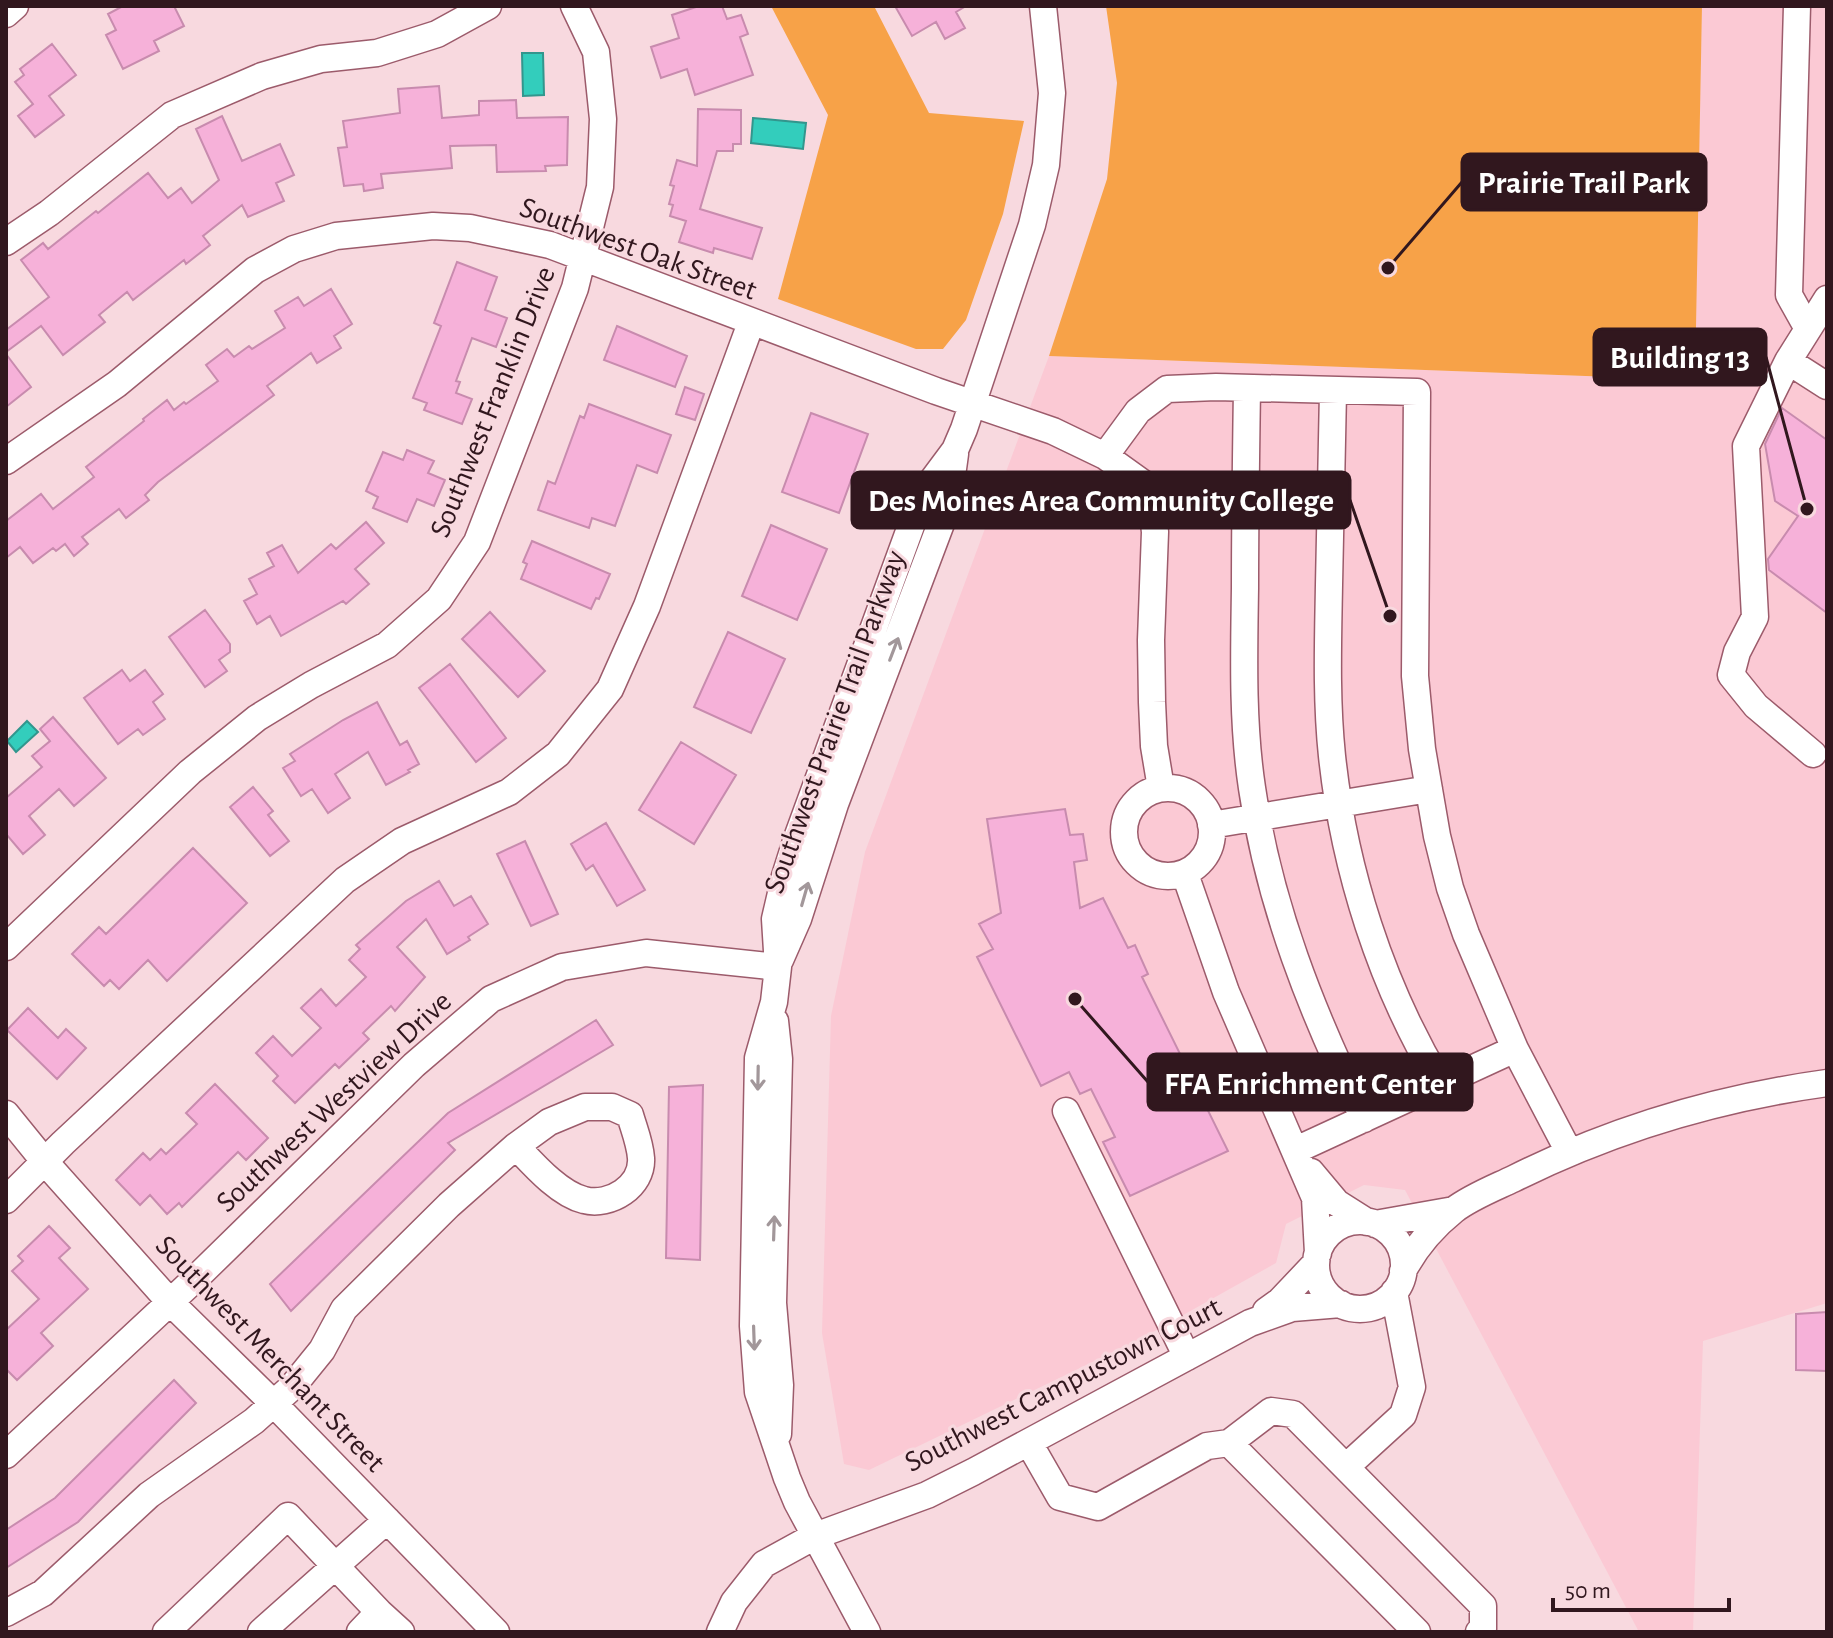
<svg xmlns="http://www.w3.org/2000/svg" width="1833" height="1638" viewBox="0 0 1833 1638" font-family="'Alegreya Sans',sans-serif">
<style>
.built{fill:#fbc9d4}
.green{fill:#f7a248}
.water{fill:#33cdbc;stroke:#32968d;stroke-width:2}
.building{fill:#f6b1d9;stroke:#c88bae;stroke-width:2}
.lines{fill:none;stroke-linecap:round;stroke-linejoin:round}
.minor-casing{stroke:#9c5b6b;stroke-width:29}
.minor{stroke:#fff;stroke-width:26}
.oneway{stroke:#a2979a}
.labels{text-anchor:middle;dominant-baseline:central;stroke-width:6;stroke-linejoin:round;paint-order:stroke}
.street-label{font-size:30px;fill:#31171e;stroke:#f8d9df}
.leader{fill:none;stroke:#31171e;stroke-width:3}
.callout-dot{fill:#31171e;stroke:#f8d9df;stroke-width:3}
.callout{fill:#31171e;stroke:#31171e;stroke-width:3}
.callout-label{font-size:32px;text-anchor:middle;font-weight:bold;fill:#fff}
</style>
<rect width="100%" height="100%" fill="#f8d9df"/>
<!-- built -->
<path class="built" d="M1702 6H1827V1303L1703 1341 1693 1632H1639L1405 1190 1364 1185 1286 1224 1276 1263 1144 1337 869 1470 844 1464 822 1333 831 1016 865 852 1049 356 1694 380Z"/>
<!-- green -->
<path class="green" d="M771 6H874L929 113 1024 121 1003 214 966 320 943 349H916L778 299 828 115Z
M1106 6H1702L1695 380 1049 356 1107 179 1117 83Z"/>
<!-- water -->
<path class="water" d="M522 53H543L544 95 523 96Z
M753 118 806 123 803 149 751 143Z
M27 721 38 732 16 752 7 741Z"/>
<!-- building -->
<path class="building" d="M123 6H174L184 26 154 41 159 51 123 69 106 35 116 30 108 14Z
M699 6H722L727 19 741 15 748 34 740 37 753 75 695 95 687 69 661 78 651 47 679 38 672 15Z
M895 6H966L956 12 965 28 945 39 936 22 912 36Z
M52 44 76 75 49 96 64 115 35 137 18 116 33 104 15 82 24 75 20 69Z
M439 86 442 118 479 115V101L516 100 517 118 568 117 567 165 545 166 546 171 497 172 496 145 450 146 452 168 381 174 383 188 364 191 363 184 344 186 338 148 347 147 343 121 400 113 398 89Z
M698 109 741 110V144H733V151H717L700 209 762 228 752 259 714 248 713 253 679 242 686 221 670 216 673 205 669 204 674 186 670 185 677 160 697 166Z
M222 116 242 161 280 144 294 175 276 183 284 201 248 217 242 205 203 236 210 245 186 264 184 260 133 300 127 292 99 315 105 322 63 355 41 326 6 352V330L49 297 21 260 43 243 48 249 96 211 98 213 148 173 168 198 181 188 192 203 219 180 196 129Z
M457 262 497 277 485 310 507 318 496 347 472 338 456 381 460 382 456 393 472 399 462 424 424 410 427 403 413 398 441 326 434 323Z
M331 289 352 324 334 336 341 348 317 363 311 353 267 386 274 395 158 482 145 495 149 500 126 518 119 509 82 537 88 544 74 556 65 544 56 551 53 548 33 563 20 547 6 558V521L41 494 53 509 94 477 86 467 144 421 143 419 167 400 174 410 184 402 186 404 218 381 206 365 227 349 234 357 249 346 252 349 285 328 275 311 298 297 304 306Z
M617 326 687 356 675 387 604 360Z
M6 354 31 387 6 407Z
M685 387 704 394 695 420 676 414Z
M589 404 671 435 657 473 637 465 615 526 592 518 589 528 538 510 548 481 555 484 580 416 584 418Z
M1782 408 1827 440V613L1769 570 1768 559 1798 516 1775 501 1765 444Z
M811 413 868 434 839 513 782 492Z
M407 450 434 461 428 473 445 480 434 506 417 499 407 522 373 508 378 497 366 491 383 452 403 460Z
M366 522 384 543 355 569 369 584 346 604 343 601 281 636 270 616 257 624 244 601 257 594 249 579 274 566 267 553 282 545 298 573 331 544 336 549Z
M771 525 827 549 797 620 742 596Z
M532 541 610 574 599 599 596 598 591 609 521 579 527 564 523 562Z
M205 610 230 644V652L219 660 227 671 205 687 169 637Z
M490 612 545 671 518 697 462 639Z
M728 632 785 659 751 733 694 707Z
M450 664 506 738 476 762 419 688Z
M122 670 130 681 145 670 163 694 153 702 165 719 143 735 138 729 118 744 84 698Z
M377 702 400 745 407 741 419 764 408 770 410 772 386 785 368 752 335 774 350 798 328 813 312 789 301 796 283 768 295 761 290 754 343 720Z
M53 717 106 778 74 806 59 789 29 816 45 835 23 854 6 834V798L42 767 32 756 50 741 40 729Z
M681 742 736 775 694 844 639 810Z
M253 787 273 811 268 815 289 841 270 856 230 807Z
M1065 809 1070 835 1083 834 1087 860 1074 862 1080 908 1103 898 1128 948 1135 945 1148 974 1142 977 1228 1151 1130 1196 1103 1142 1115 1137 1091 1089 1080 1094 1069 1072 1041 1086 977 957 993 949 979 924 1001 913 987 819Z
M606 823 645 890 617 906 593 865 586 870 571 844Z
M525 841 558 914 531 926 497 854Z
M193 848 247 903 167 981 148 960 119 989 110 980 104 986 72 954 99 927 106 934Z
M439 881 454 906 471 896 488 924 468 937 470 940 447 954 426 919 397 947 425 977 395 1011 391 1006 363 1033 369 1039 339 1068 335 1064 295 1103 273 1081 278 1076 256 1053 273 1036 292 1056 321 1028 301 1008 321 989 336 1006 366 977 349 960 360 949 356 945 406 901Z
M28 1008 58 1038 66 1029 86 1048 57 1079 7 1030Z
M596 1020 613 1045 448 1143 455 1150 291 1311 270 1284 448 1113Z
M215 1084 268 1138 246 1160 238 1152 182 1207 179 1203 167 1214 150 1195 140 1205 116 1180 143 1153 150 1160 161 1149 166 1154 197 1124 186 1113Z
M703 1085 700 1260 666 1258 669 1087Z
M49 1226 70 1248 59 1258 88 1289 41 1333 53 1346 17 1380 6 1369V1330L39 1299 12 1271 23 1261 18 1256Z
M1827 1312V1371L1796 1370V1314Z
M174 1380 196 1403 78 1522 6 1568V1530L55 1498Z"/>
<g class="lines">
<!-- minor casing -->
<g class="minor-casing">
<path id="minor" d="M1797 6 1789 295 1808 329
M6 14 15 6
M6 242 49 213 172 115 262 76 321 59 377 53 437 34 488 6
M1827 299 1788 361 1827 386
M1788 361 1746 446 1755 617 1737 652 1731 675 1756 706 1813 754
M1247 388C1246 455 1245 521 1245 588 1244 654 1242 722 1252 788 1269 905 1312 1013 1364 1119
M1333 391C1332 456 1330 521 1329 585 1328 642 1326 699 1332 756 1344 869 1381 985 1440 1083
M1105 456 1138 411 1167 389 1216 387 1417 392 1415 676 1422 749 1437 836 1450 888 1466 934 1515 1049 1296 1150
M6 461 117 384 255 270 294 249 336 236 433 226 470 228 550 245 936 391 1053 431 1105 456 1144 484 1151 495 1155 532 1151 640 1152 702 1154 746 1161 788
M1124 832a44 44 0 1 1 88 0a44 44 0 1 1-88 0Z
M1211 825 1429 789
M1185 874 1226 992 1315 1198 1318 1253
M6 947 190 772 257 718 311 685 387 645 439 599 477 542 575 288 600 187 603 119 596 52 574 6
M780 960 798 919 835 804 948 505 955 454
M775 1021 779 1059 773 1303 780 1385 778 1434
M1515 1049 1569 1152
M1066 1111 1187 1357
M6 1114 45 1162 170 1302 274 1404 496 1632
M1311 1172 1337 1203 1367 1222
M6 1200 63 1143 345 880 402 841 509 792 558 754 610 689 647 606 751 323
M1316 1265a44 44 0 1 1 88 0a44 44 0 1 1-88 0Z
M1375 1224 1454 1210
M1403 1271C1415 1248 1434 1226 1454 1210 1471 1197 1494 1188 1513 1179 1611 1130 1718 1098 1827 1083
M1266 1311 1280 1301 1316 1263
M1029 1443 1060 1497 1098 1507 1207 1446 1229 1443 1271 1411 1293 1414 1483 1606V1629L1479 1632
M1229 1443 1417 1632
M6 1455 196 1278 414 1065 491 999 562 967 646 953 778 967
M1346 1467 1403 1415 1412 1387 1394 1292
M379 1612 401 1632
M6 1613 43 1593 149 1495 254 1421 292 1387 322 1350 344 1309 449 1205 516 1146 549 1122 585 1107H612L630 1115C634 1129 640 1143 641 1158 643 1186 610 1207 584 1200 559 1194 533 1164 516 1146
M166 1632 288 1516 379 1612 360 1632
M261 1632 387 1520
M720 1632 734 1602 764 1564 815 1536 927 1495 973 1472 1250 1323 1292 1308 1341 1304
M867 1632 797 1502 787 1478 758 1392 753 1326 758 1058 774 1002 778 967 775 919 785 876 797 838 923 493 955 450 964 429 1032 225 1046 165 1052 93 1043 6"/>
</g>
<!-- minor -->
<use href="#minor" class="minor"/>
</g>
<!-- one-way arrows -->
<defs><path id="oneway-shaft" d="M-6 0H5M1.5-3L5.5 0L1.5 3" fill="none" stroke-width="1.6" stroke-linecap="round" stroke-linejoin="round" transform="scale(2)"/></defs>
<g class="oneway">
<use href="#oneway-shaft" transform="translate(894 649) rotate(-69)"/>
<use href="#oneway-shaft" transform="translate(805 894) rotate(-74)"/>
<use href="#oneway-shaft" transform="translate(758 1078) rotate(91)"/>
<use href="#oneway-shaft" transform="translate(774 1228) rotate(-88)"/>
<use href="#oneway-shaft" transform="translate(754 1338) rotate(88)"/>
</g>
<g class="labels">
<!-- street labels -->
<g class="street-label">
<text transform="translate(638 249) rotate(20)">Southwest Oak Street</text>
<text transform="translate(493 402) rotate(-68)">Southwest Franklin Drive</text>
<text transform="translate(835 722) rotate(-70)">Southwest Prairie Trail Parkway</text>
<text transform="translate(334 1102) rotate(-43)">Southwest Westview Drive</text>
<text transform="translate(270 1354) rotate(46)">Southwest Merchant Street</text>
<text transform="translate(1063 1385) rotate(-27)">Southwest Campustown Court</text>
</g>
</g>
<!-- callouts -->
<path class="leader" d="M1388 268L1462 182M1807 509L1766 357M1390 616L1350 500M1075 999L1148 1082"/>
<g class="callout-dot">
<circle cx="1388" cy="268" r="8"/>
<circle cx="1807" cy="509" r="8"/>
<circle cx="1390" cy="616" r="8"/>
<circle cx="1075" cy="999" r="8"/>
</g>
<g class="callout">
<rect x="1462" y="154" width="244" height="56" rx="8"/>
<rect x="1594" y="329" width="172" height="56" rx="8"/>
<rect x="852" y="472" width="498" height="56" rx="8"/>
<rect x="1148" y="1054" width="324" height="56" rx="8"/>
</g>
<g class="callout-label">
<text x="1584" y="193">Prairie Trail Park</text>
<text x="1680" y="368">Building 13</text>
<text x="1101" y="511">Des Moines Area Community College</text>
<text x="1310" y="1094">FFA Enrichment Center</text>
</g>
<!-- border -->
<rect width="1833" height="1638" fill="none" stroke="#31171e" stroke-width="16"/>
<!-- scale -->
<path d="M1553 1598v12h176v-12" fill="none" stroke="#31171e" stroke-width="4"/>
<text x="1565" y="1598" font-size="24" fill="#31171e" stroke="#f8d9df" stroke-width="6" paint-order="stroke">50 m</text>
</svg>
